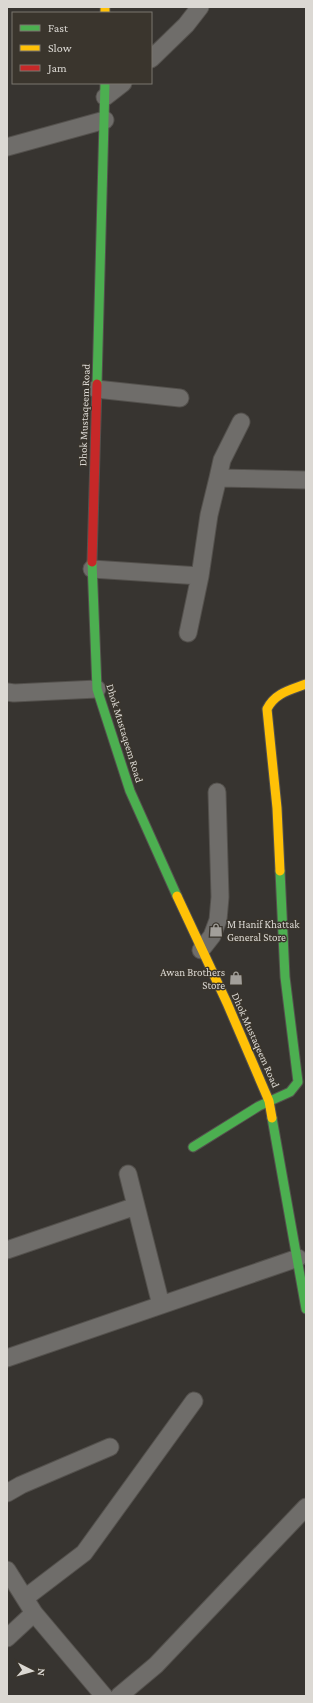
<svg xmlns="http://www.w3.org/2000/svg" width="313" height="1703" viewBox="0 0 313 1703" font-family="'Crimson Pro',serif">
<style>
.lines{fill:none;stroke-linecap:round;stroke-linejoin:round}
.street-casing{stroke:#54514d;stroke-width:19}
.fast-casing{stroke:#54514d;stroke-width:11}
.slow-casing{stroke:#54514d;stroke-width:11}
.jam-casing{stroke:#54514d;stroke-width:11}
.street{stroke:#6f6d6a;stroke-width:17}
.fast{stroke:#4caf50;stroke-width:9}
.slow{stroke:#ffc107;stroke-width:9}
.jam{stroke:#c62828;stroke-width:9}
.labels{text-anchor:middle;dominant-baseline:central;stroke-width:3;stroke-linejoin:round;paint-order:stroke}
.street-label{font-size:11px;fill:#dbd8d3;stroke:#3a352d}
.poi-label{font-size:11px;fill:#dbd8d3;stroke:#3a352d;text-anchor:start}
</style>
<rect width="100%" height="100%" fill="#373430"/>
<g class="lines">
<!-- street casing -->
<g class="street-casing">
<path id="street" d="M151 59 186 25 200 7
M105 97 123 83
M7 147 105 120
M96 389 180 398
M218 478 306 480
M92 569 200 576
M188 633 200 576 209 515 218 478 222 460 241 422
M7 692 14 693 97 689
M201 950 212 936 218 920 220 897 217 792
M128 1174 161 1305
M7 1250 136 1206
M7 1358 298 1258
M7 1493 21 1485 110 1447
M7 1570 34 1613 7 1638
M25 1598 84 1553 194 1401
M34 1613 104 1696
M119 1696 156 1665 306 1507"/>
</g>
<!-- fast casing -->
<g class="fast-casing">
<path id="fast" d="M97 384 105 83
M92 562 97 689 130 791 177 896
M272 1118 306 1309
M193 1147 259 1106 290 1092 298 1082 285 977 280 871"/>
</g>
<!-- slow casing -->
<g class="slow-casing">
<path id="slow" d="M105 7V13
M280 871 277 808 267 709C275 693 290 690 306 684
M177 896 227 1003 269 1101 272 1118"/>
</g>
<!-- jam casing -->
<g class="jam-casing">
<path id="jam" d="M92 562 97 384"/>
</g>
<!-- street -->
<use href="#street" class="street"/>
<!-- fast -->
<use href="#fast" class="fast"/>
<!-- slow -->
<use href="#slow" class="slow"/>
<!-- jam -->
<use href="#jam" class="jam"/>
</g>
<!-- icons -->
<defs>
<g id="shop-bare" transform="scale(1.08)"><path d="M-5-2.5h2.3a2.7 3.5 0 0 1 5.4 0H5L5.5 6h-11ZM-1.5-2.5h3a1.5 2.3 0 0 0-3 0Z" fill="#a29f9a" stroke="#3a352d" stroke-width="2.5" paint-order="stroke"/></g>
</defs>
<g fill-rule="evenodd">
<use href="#shop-bare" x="216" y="930"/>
<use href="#shop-bare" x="236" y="978"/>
</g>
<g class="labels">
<!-- street labels -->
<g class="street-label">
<text transform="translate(84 415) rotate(-88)">Dhok Mustaqeem Road</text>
<text transform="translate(125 733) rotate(73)">Dhok Mustaqeem Road</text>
<text transform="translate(256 1040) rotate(66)">Dhok Mustaqeem Road</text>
</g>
<!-- poi labels -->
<g class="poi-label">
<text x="227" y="924">M Hanif Khattak<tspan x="227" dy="13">General Store</tspan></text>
<text x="225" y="972" text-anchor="end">Awan Brothers<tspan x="225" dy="13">Store</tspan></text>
</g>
</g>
<!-- border -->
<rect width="313" height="1703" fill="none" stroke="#dbd8d3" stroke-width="16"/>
<!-- legend -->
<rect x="12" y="12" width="140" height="72" fill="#3a352d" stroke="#7a766f"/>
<rect x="20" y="25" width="20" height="6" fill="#4caf50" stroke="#7a766f"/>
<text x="48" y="32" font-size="12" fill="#dbd8d3">Fast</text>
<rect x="20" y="45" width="20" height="6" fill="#ffc107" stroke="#7a766f"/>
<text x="48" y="52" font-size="12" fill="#dbd8d3">Slow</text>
<rect x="20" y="65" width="20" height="6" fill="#c62828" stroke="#7a766f"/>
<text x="48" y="72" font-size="12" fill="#dbd8d3">Jam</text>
<!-- north arrow -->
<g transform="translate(32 1671) rotate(96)" stroke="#3a352d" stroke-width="3" paint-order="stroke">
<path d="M0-3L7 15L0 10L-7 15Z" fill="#dbd8d3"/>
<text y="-6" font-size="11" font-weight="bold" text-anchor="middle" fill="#dbd8d3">N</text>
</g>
</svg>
